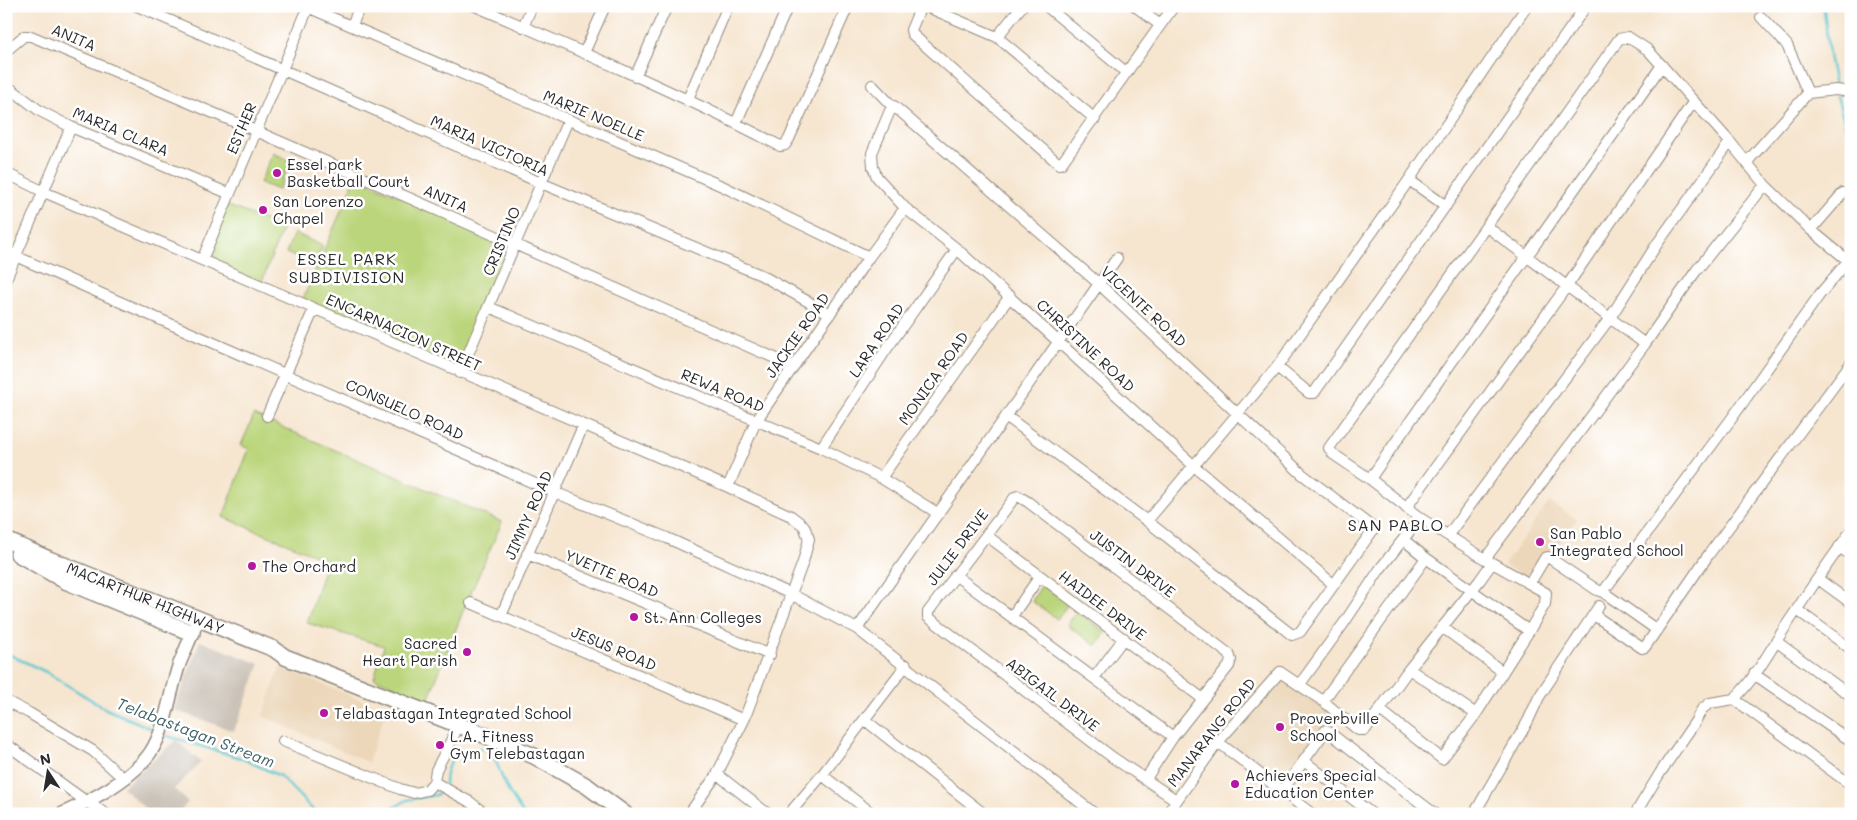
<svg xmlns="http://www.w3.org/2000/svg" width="1857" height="820" viewBox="0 0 1857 820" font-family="Mali,sans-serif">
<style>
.built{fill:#ecd7ba}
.industrial{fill:#cbc2b8}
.green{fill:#bbd57b;stroke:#738053}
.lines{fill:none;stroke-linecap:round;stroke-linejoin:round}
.stream{stroke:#5bc8d2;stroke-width:2.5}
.minor-casing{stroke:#90887d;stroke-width:12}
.major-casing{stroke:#90887d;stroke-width:15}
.highway-casing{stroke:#90887d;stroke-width:18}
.minor{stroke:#fff;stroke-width:10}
.major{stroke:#fff;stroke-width:12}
.highway{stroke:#fff;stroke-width:15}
.poi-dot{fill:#b5179e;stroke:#fff;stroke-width:2}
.labels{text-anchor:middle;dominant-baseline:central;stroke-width:5;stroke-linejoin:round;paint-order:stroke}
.street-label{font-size:15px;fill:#2b2b2b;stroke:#fff}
.poi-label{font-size:15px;fill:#2b2b2b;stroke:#fff;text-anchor:start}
.neighbourhood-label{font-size:16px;letter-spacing:1px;fill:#2b2b2b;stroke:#fff}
.water-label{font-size:16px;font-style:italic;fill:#3c6265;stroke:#fff}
</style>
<rect width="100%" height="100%" fill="#fff"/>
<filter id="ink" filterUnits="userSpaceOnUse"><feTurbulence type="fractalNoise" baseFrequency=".02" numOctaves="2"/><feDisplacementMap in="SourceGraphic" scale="10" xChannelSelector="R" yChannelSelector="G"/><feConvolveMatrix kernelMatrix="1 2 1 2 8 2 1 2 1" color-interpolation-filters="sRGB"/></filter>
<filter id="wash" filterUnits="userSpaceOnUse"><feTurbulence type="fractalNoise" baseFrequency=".0096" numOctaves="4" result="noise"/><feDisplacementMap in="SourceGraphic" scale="20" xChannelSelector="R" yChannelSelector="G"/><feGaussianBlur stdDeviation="1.12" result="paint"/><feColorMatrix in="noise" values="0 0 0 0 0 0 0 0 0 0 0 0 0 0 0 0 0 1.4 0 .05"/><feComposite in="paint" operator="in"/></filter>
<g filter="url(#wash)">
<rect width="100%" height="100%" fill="#f6e5cf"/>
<!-- built -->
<path class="built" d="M1549 502 1577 519 1532 582 1504 565Z
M280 667 386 710 368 762 263 716Z
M1282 674 1334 713 1280 782 1226 741Z"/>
<!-- industrial -->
<path class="industrial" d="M200 641 260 664 234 731 174 710Z
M176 740 201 762 174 789 188 802 177 814H151L122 787Z"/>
<!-- green -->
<path class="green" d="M273 153 291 161 278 190 260 183Z
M356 177 513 246 458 369 302 301Z
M226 205 283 227 261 284 204 260Z
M294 233 323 246 314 265 286 253Z
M254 415 502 522 465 606 428 700 374 678 384 646 307 623 327 560 223 517 249 449 241 445Z
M1042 585 1068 604 1057 619 1032 601Z
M1077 611 1106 633 1096 646 1067 625Z"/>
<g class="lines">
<!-- stream -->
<path class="stream" d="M1819 6 1824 10 1829 55 1835 86
M1837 96 1851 146
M6 653 46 672 106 709 157 731
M164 735 241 758 280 776 317 814
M445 785C445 772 449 758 462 753 495 739 494 760 505 784 510 795 517 804 523 814
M383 814 407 800 436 795 443 790"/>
</g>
</g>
<g filter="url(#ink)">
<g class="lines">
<!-- minor casing -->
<g class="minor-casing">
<path id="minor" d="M137 6 541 183 761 275 830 314
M305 6 722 186 869 257
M475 6C578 50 681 94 780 146L785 145 789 139 848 6
M921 6 911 30 912 34 1059 164H1061L1174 6
M925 6 997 37 1095 119
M1046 6 1127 73
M1135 6 1160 25
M352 25 360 6
M523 27 532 6
M997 37 1022 6
M6 51 24 36H31L256 131 793 366
M584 53 605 6
M635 77 667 6
M6 85 40 111 71 127 230 194
M872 85 892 106H894L1098 283 1302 474 1372 527 1373 530 1300 632 1292 635 1147 521 1006 416
M1808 93 1836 90 1851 92
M687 101 728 6
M892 106 872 153 873 167 877 177 905 208 957 249 1193 465 1333 584
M736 123 788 6
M1747 162 1808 93 1787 45 1761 17
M6 173 44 192 728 487 791 516 804 526 809 539 803 562 744 720 717 774 689 814
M1409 180 1446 206
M1487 227 1645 344
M1811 230 1843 193
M6 252 554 492 667 538 791 594 857 629 1095 814
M202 260 308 8
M6 279 71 127
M489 307 821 448 881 478 939 514
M1277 367 1309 393H1314L1586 6
M460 373 568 120
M267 416 314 309
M821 448 888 347 957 249
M881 478 1010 296
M1370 479C1466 340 1565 204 1662 65
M728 487 756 421 869 257 905 208
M1406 508 1567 286 1694 101
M1147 521 1277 367 1409 180 1527 6
M986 535 1203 699
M1448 535 1610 318 1657 244 1730 142
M1404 540 1426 558 1529 631
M1839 547 1851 555
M527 554 770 655
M1485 559 1645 344 1696 271 1765 185
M955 575 1173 737
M1818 579 1851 603
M1530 583 1545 558 1548 557 1597 590 1603 592 1657 630
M1603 592 1732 418 1820 294 1848 261
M471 603 744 720
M1797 610 1851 649
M1594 615 1642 648 1645 647 1709 554 1851 363
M501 616 583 426
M1012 616 1040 576
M1442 627 1503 672
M857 629 1117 258
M1777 642 1851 696
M1409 669 1476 714
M1754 674 1851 741
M1094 678 1124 638
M1300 684 1344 623 1380 569 1420 518
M1734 699C1759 675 1774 642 1794 614 1812 586 1831 559 1851 531
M6 701 29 713 93 751 123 778
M1323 701 1426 558
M1380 710 1442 759 1476 714 1529 631 1545 604 1546 593 1485 559 1420 518 1370 479 1333 454 1329 448 1619 39 1628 37 1648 50 1730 142 1765 185 1811 230 1851 263
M865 720 984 814
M283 741 400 789 414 793 427 790 434 782 436 770 459 725
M1218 742 1312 814
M6 744 87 802 106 814
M1304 761 1372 814
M717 774 768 814
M822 775 873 814
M1145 780 1173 737 1229 666 1231 660 1229 654 1028 502 1018 496 1015 497 928 612V617L1112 757 1176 800
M434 782 470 802 485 814
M1282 791 1326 730 1435 814
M789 814 822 775 906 665
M1167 814 1218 742 1280 672 1323 701 1358 730H1365L1409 669 1480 580 1492 563
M1474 814 1528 721 1539 697 1599 606
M1635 814 1660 773 1695 722 1702 709 1710 703 1734 699 1851 785"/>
</g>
<!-- major casing -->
<g class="major-casing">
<path id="major" d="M62 814C91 800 131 780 150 753 167 727 169 694 179 665 185 650 192 635 198 619"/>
</g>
<!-- highway casing -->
<g class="highway-casing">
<g id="highway">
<path id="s1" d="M6 540 49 559 274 649 285 657 484 735 534 756 587 786 625 814"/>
<path d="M18 554 65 581 192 633"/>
</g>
</g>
<!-- minor -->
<use href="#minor" class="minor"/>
<!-- major -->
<use href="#major" class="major"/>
<!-- highway -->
<use href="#highway" class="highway"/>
</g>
</g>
<!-- markers -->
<g class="poi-dot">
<circle cx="277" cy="173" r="5"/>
<circle cx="263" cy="210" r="5"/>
<circle cx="1540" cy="542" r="5"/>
<circle cx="252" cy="566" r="5"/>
<circle cx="634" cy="617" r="5"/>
<circle cx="467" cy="652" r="5"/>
<circle cx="324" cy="713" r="5"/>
<circle cx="1280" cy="727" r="5"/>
<circle cx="440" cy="745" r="5"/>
<circle cx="1235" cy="784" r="5"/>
</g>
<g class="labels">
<!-- street labels -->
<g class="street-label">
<text transform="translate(74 37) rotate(23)">ANITA</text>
<text transform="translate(594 115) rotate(23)">MARIE NOELLE</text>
<text transform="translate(241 128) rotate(-67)">ESTHER</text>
<text transform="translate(121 131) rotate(23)">MARIA CLARA</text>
<text transform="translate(490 145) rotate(24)">MARIA VICTORIA</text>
<text transform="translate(446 198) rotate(24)">ANITA</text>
<text transform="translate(501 241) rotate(-67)">CRISTINO</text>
<text transform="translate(1144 306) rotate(43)">VICENTE ROAD</text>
<text transform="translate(404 332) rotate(24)">ENCARNACION STREET</text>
<text transform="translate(797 335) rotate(-55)">JACKIE ROAD</text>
<text transform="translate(876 340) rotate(-56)">LARA ROAD</text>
<text transform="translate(1086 345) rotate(43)">CHRISTINE ROAD</text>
<text transform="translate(933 378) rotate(-55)">MONICA ROAD</text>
<text transform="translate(723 390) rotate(23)">REWA ROAD</text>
<text transform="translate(405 409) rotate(24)">CONSUELO ROAD</text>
<text transform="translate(528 515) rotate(-66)">JIMMY ROAD</text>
<text transform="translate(957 547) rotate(-53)">JULIE DRIVE</text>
<text transform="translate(1133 563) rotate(37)">JUSTIN DRIVE</text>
<text transform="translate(612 573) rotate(23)">YVETTE ROAD</text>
<text stroke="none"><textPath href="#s1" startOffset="151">MACARTHUR HIGHWAY</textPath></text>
<text transform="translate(1103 605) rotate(37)">HAIDEE DRIVE</text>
<text transform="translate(614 648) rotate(23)">JESUS ROAD</text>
<text transform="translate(1053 694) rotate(37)">ABIGAIL DRIVE</text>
<text transform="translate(1211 732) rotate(-52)">MANARANG ROAD</text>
</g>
<!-- poi labels -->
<g class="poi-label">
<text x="287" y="164">Essel park<tspan x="287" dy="17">Basketball Court</tspan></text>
<text x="273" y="201">San Lorenzo<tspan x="273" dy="17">Chapel</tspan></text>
<text x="1550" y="533">San Pablo<tspan x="1550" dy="17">Integrated School</tspan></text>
<text x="262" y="566">The Orchard</text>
<text x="644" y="617">St. Ann Colleges</text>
<text x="457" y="643" text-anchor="end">Sacred<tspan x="457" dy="17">Heart Parish</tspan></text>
<text x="334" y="713">Telabastagan Integrated School</text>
<text x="1290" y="718">Proverbville<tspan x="1290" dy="17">School</tspan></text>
<text x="450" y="736">L.A. Fitness<tspan x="450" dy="17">Gym Telebastagan</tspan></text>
<text x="1245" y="775">Achievers Special<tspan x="1245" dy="17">Education Center</tspan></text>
</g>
<!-- neighbourhood labels -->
<g class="neighbourhood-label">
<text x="347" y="258">ESSEL PARK<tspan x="347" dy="18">SUBDIVISION</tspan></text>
<text x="1396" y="524">SAN PABLO</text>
</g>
<!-- water labels -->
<g class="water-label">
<text transform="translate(196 732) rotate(21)">Telabastagan Stream</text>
</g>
</g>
<!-- margin -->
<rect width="1857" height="820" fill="none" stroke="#fff" stroke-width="25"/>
<!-- north arrow -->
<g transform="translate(48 772) rotate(348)" stroke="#ffffff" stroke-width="4" paint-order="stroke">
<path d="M0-4L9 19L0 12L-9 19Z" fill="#2b2b2b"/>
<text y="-8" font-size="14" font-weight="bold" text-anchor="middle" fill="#2b2b2b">N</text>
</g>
</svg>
